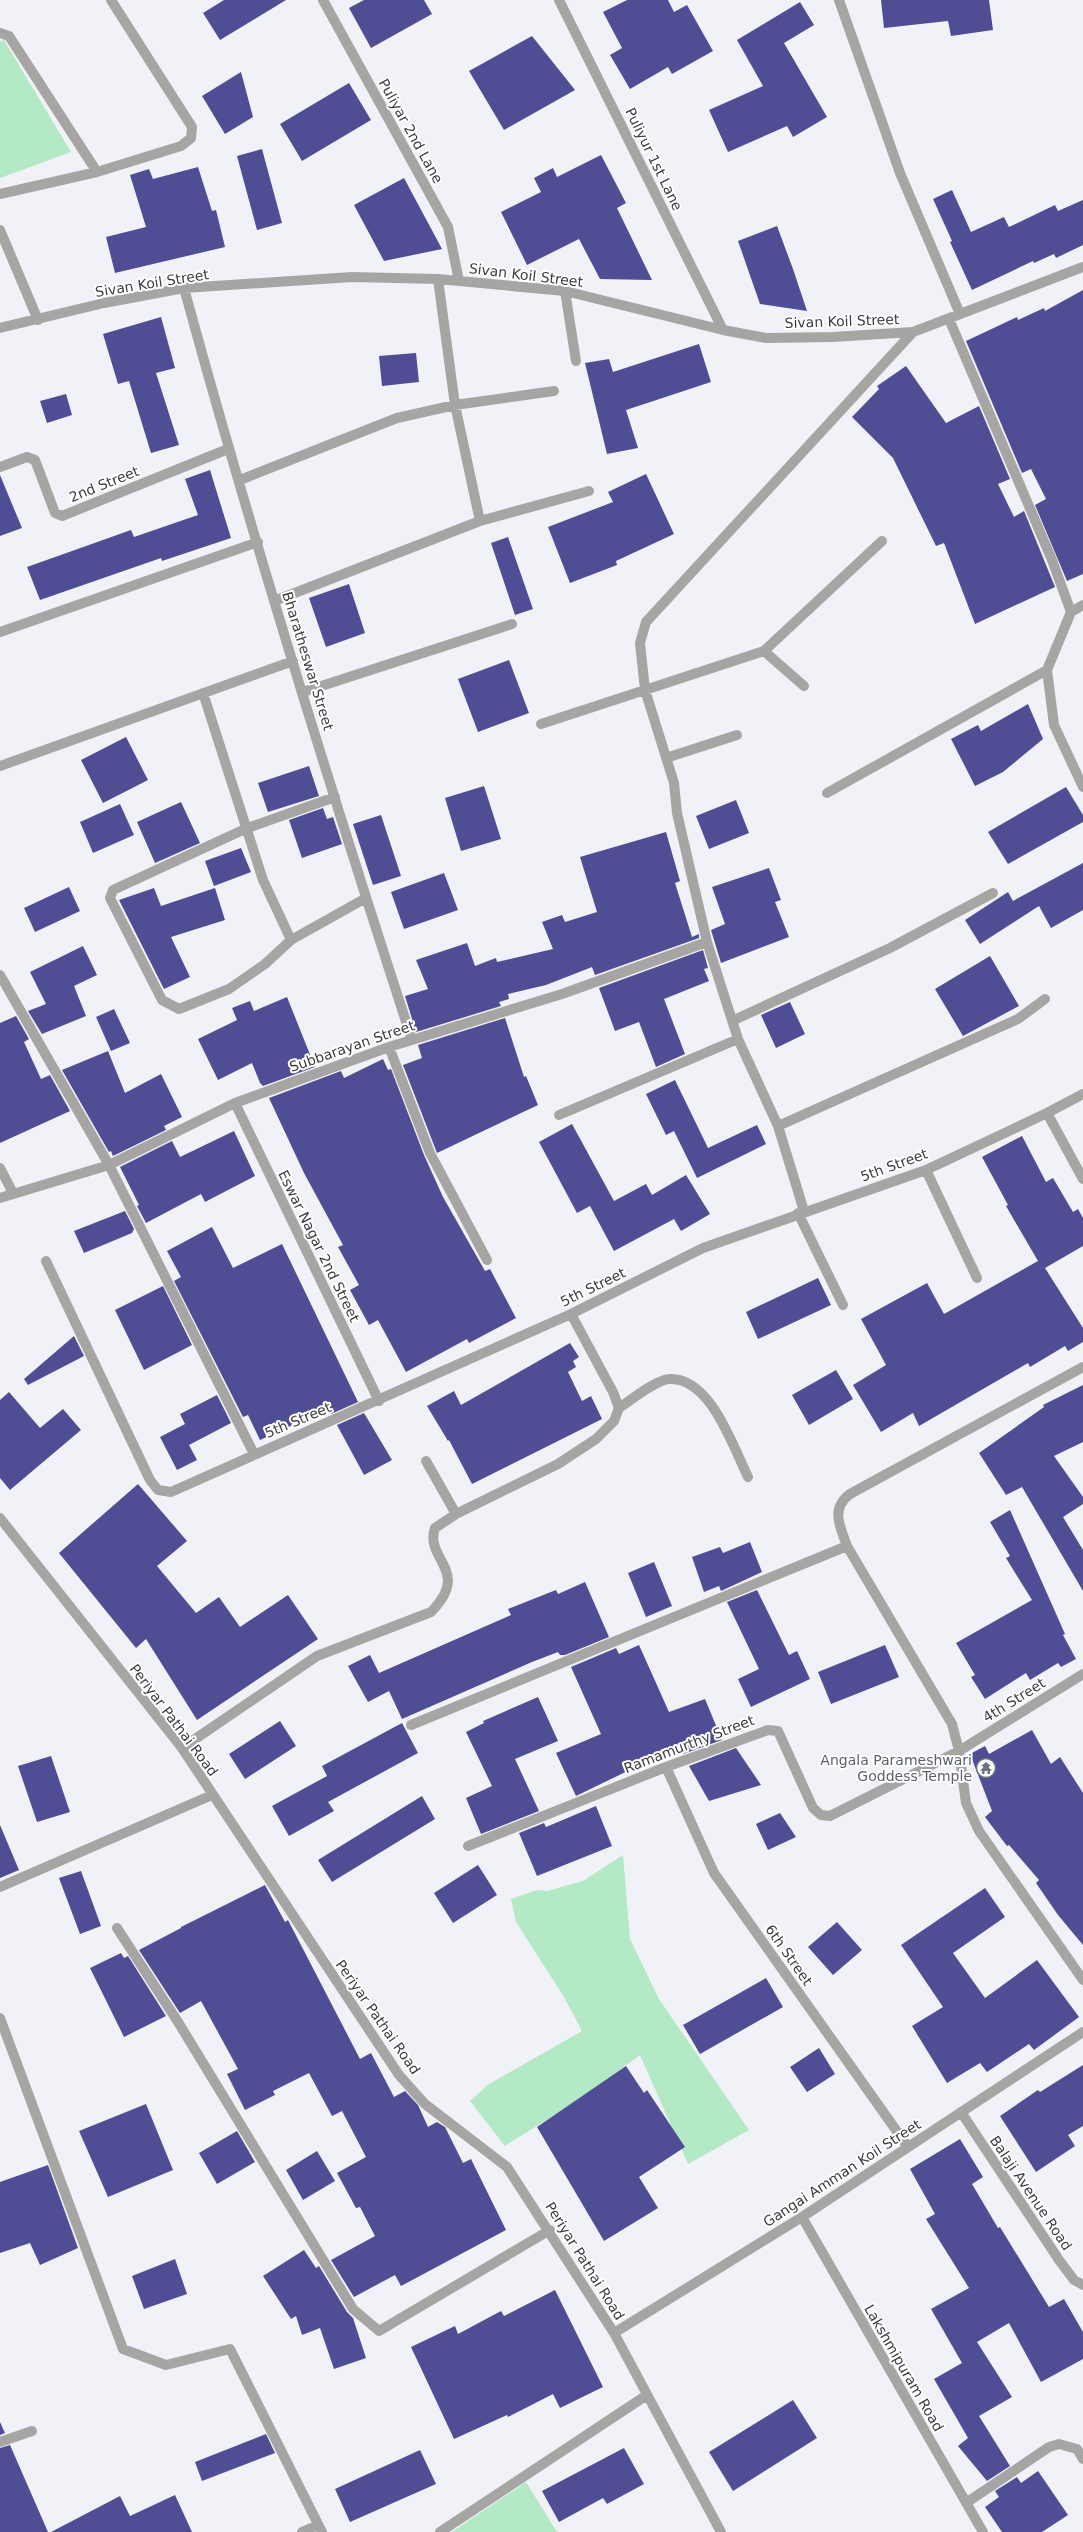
<svg xmlns="http://www.w3.org/2000/svg" width="1083" height="2532" viewBox="0 0 1083 2532" font-family="'DejaVu Sans',sans-serif">
<style>
.green{fill:#b3e9c4}
.building{fill:#4f4e94}
.lines{fill:none;stroke-linecap:round;stroke-linejoin:round}
.minor{stroke:#a7a5a3;stroke-width:10}
.labels{text-anchor:middle;dominant-baseline:central;stroke-width:4;stroke-linejoin:round;paint-order:stroke}
.street-label{font-size:14px;fill:#3c3d3f;stroke:#fff}
.worship-label{font-size:14px;fill:#5b616d;stroke:#fff;text-anchor:end}
</style>
<rect width="100%" height="100%" fill="#f1f1f8"/>
<!-- green -->
<path class="green" d="M4 40 71 152 0 178V42Z
M623 1855 630 1939 659 1999 749 2130 688 2164 640 2055 580 2099 505 2146 470 2101 489 2084 582 2031 564 1997 516 1922 511 1899 537 1890 547 1891 583 1881Z
M526 2482 557 2532H452Z"/>
<!-- building -->
<path class="building" d="M224 0H286L220 40 203 13Z
M364 0H424L432 14 371 48 349 8Z
M627 0H668L674 12 687 5 713 51 672 74 668 67 630 89 610 55 622 48 603 12Z
M881 0H989L993 30 951 36 948 21 884 28Z
M800 2 814 25 784 43 827 117 793 137 787 126 728 152 709 110 763 86 737 40Z
M532 36 575 90 504 130 469 71Z
M241 72 253 117 225 134 202 96Z
M349 83 371 120 302 161 280 124Z
M262 149 282 223 257 230 237 156Z
M601 155 626 203 617 208 652 280 600 279 579 239 527 265 501 212 541 192 534 178 553 168 557 177Z
M198 167 212 211 216 210 225 247 115 273 106 237 146 227 130 175 149 169 153 179Z
M404 178 442 249 384 261 354 205Z
M952 190 971 232 1004 217 1009 227 1055 205 1058 211 1083 200V245L1056 258 1054 254 1034 263 1033 261 972 290 950 242 952 241 933 199Z
M777 226 793 269 807 311 760 304 738 241Z
M1083 290V574L1067 581 1035 505 1046 499 1031 469 1022 473 966 341 1017 317 1018 320 1044 308 1045 311Z
M161 317 175 368 156 373 179 445 151 453 129 381 118 384 103 334Z
M699 344 711 382 626 410 638 448 607 454 585 363 609 359 613 372Z
M416 353 419 382 382 386 379 356Z
M906 366 946 423 979 406 1010 479 998 484 1014 517 1024 511 1055 587 975 624 944 543 936 546 893 458 852 417 879 389 877 386Z
M66 394 72 415 47 423 40 401Z
M210 470 231 538 162 561 161 558 40 600 27 567 131 530 134 537 198 515 185 479Z
M646 474 674 534 616 561 617 565 570 583 548 527 613 502 608 492Z
M0 475 22 528 0 536Z
M508 537 533 609 515 615 491 543Z
M349 584 365 633 326 647 309 598Z
M509 660 529 713 478 732 458 679Z
M1028 704 1043 739 1003 772 975 786 951 739 978 725 981 731Z
M126 737 148 780 103 803 81 760Z
M309 766 319 796 268 812 258 783Z
M484 786 501 839 461 851 445 798Z
M1066 787 1083 815V822L1008 864 988 832Z
M736 800 749 833 709 849 696 816Z
M181 802 200 843 155 863 137 822Z
M120 804 134 835 93 853 80 822Z
M323 808 327 819 333 817 342 844 302 858 289 820Z
M381 815 401 876 373 885 353 824Z
M666 832 680 881 675 883 692 937 699 934V938L595 975 592 967 546 985 508 994 509 999 499 1002 501 1006 416 1032 405 996 428 989 416 960 467 943 475 966 496 958 497 962 553 949 542 922 562 915 565 922 597 912 580 857Z
M241 848 251 872 214 886 205 861Z
M1083 863V910L1051 928 1039 906 980 944 965 920 1008 892 1013 901Z
M769 868 781 900 775 902 789 937 721 963 711 930 725 924 712 887Z
M444 873 458 910 404 929 391 892Z
M69 887 80 911 35 932 24 908Z
M154 888 161 906 215 888 225 920 171 937 190 977 164 989 119 900Z
M83 946 97 975 74 986 86 1016 42 1034 28 1011 46 1004 30 972Z
M703 950 708 968 704 969 709 981 664 999 685 1054 656 1067 639 1022 615 1031 599 988Z
M990 956 1019 1006 963 1036 935 989Z
M287 997 315 1067 263 1086 260 1083 252 1063 218 1080 198 1039 237 1020 232 1008 250 1001 254 1011Z
M790 1002 805 1034 776 1048 761 1015Z
M114 1009 130 1043 111 1051 96 1017Z
M16 1016 29 1039 24 1042 41 1079 50 1075 70 1111 0 1143V1023Z
M505 1018 524 1077 526 1076 538 1105 437 1153 403 1065 422 1058 418 1045Z
M108 1051 125 1093 161 1074 182 1117 164 1126 166 1130 113 1156 111 1151 109 1152 62 1070Z
M383 1059 388 1070 391 1069 424 1155 443 1197 485 1271 490 1269 516 1318 469 1343 467 1339 406 1372 378 1320 369 1325 350 1290 359 1285 338 1247 343 1245 304 1173 269 1098 341 1071 344 1078Z
M675 1080 708 1148 757 1125 766 1144 697 1178 674 1131 666 1135 646 1094Z
M572 1124 614 1201 646 1184 652 1195 686 1175 710 1214 681 1231 674 1219 614 1251 590 1206 577 1213 539 1142Z
M234 1131 255 1176 205 1202 201 1194 146 1223 137 1206 139 1205 120 1167 172 1141 180 1157Z
M1022 1136 1046 1182 1053 1178 1073 1212 1078 1209 1083 1218V1246L1045 1268 1083 1328V1342L1068 1351 1065 1346 1030 1367 1028 1363 919 1426 913 1413 881 1432 853 1385 886 1365 861 1319 927 1283 944 1314 1038 1261 1006 1206 1008 1205 982 1157Z
M125 1211 134 1229 132 1233 84 1253 74 1231Z
M212 1227 233 1268 282 1244 358 1402 331 1414 328 1409 260 1440 248 1415 243 1417 174 1281 181 1277 167 1251Z
M818 1278 831 1305 758 1339 746 1312Z
M163 1286 192 1345 144 1370 115 1310Z
M74 1336 84 1356 28 1385 24 1379Z
M570 1343 579 1357 573 1361 576 1367 568 1372 582 1401 591 1396 602 1419 472 1484 449 1440 448 1441 427 1406 454 1391 461 1405Z
M836 1370 853 1399 809 1425 792 1395Z
M1083 1385V1442L1054 1456 1083 1497V1504L1063 1517 1083 1550V1591L1022 1487 1006 1495 979 1453 1044 1407 1043 1405Z
M9 1392 40 1428 63 1409 81 1430 10 1490 0 1478V1400Z
M217 1395 231 1423 189 1445 197 1460 177 1470 160 1437 185 1424 180 1414Z
M364 1413 392 1460 364 1475 337 1425Z
M138 1484 187 1541 157 1566 196 1613 219 1597 240 1627 288 1595 318 1639 197 1720 146 1639 136 1648 59 1553Z
M1010 1510 1065 1634 1063 1635 1076 1659 1061 1667 1058 1663 1030 1680 1026 1673 985 1699 971 1677 975 1675 956 1643 1032 1600 1006 1558 1010 1556 990 1522Z
M750 1542 762 1572 721 1591 719 1586 704 1592 692 1557 720 1547 723 1553Z
M654 1562 672 1606 646 1617 628 1573Z
M585 1582 609 1637 565 1655H560L558 1652 532 1662 402 1719 389 1691 368 1702 348 1666 370 1655 379 1673 511 1615 508 1609 556 1590 558 1594Z
M757 1590 789 1655 797 1651 810 1679 751 1707 738 1679 759 1669 727 1602Z
M639 1645 669 1712 705 1699 722 1740 683 1754 680 1749 642 1764 576 1796 556 1753 601 1734 571 1667 616 1648 619 1654Z
M885 1645 899 1677 831 1704 818 1672Z
M538 1697 558 1741 515 1759 539 1811 481 1834 466 1798 492 1786 466 1732 484 1723 483 1721Z
M280 1721 296 1746 245 1779 229 1754Z
M402 1723 418 1753 328 1802 334 1811 289 1836 272 1806 327 1776 322 1766Z
M1032 1730 1051 1764 1060 1757 1083 1793V1945L1058 1915 1036 1883 1039 1880 1009 1845 1007 1846 985 1817 992 1811 970 1754 985 1746 989 1754Z
M736 1748 761 1785 709 1801 689 1766Z
M51 1756 70 1812 37 1822 18 1766Z
M422 1796 435 1819 332 1882 318 1860Z
M596 1806 612 1846 537 1876 519 1833 544 1823 546 1827Z
M780 1813 796 1837 768 1850 756 1824Z
M0 1825 19 1870 0 1878Z
M478 1865 497 1895 453 1923 434 1893Z
M81 1871 101 1926 80 1934 59 1878Z
M265 1885 285 1922 288 1920 360 2059 371 2053 394 2097 405 2091 418 2105 428 2127 437 2122 445 2127 463 2163 471 2159 506 2230 401 2286 395 2275 354 2297 331 2260 375 2236 360 2207 356 2208 337 2173 366 2157 342 2111 332 2116 309 2073 273 2091 275 2095 245 2110 227 2074 238 2069 201 2001 180 2013 139 1950 181 1928V1927Z
M985 1888 1005 1917 953 1953 985 1998 1037 1960 1079 2017 1034 2050 1029 2044 987 2072 980 2063 947 2083 912 2026 943 2007 901 1945Z
M837 1922 862 1950 833 1975 808 1947Z
M121 1953 124 1958 128 1956 166 2016 124 2037 90 1968Z
M766 1978 783 2007 700 2054 683 2025Z
M819 2048 835 2074 807 2092 790 2067Z
M1083 2065V2126L1068 2135 1075 2146 1036 2172 1000 2116 1038 2090 1040 2092Z
M626 2066 644 2093 647 2090 685 2147 639 2177 658 2208 604 2241 537 2127Z
M146 2104 173 2170 108 2197 79 2131Z
M237 2131 255 2162 217 2184 199 2153Z
M960 2139 983 2177 972 2184 998 2228 1000 2227 1049 2307 1064 2299 1083 2332V2359L1041 2382 1009 2323 977 2342 1012 2397 979 2416 1010 2466 987 2481 958 2446 968 2438 934 2379 962 2363 931 2309 969 2288 926 2219 935 2214 910 2169Z
M317 2151 335 2181 303 2200 286 2170Z
M48 2165 78 2248 40 2265 30 2243 0 2253V2182Z
M304 2250 316 2268 319 2266 347 2312 353 2318 366 2358 334 2369 320 2328 302 2335 296 2316 291 2319 263 2276Z
M175 2259 187 2294 144 2309 132 2276Z
M555 2290 603 2387 560 2408 553 2394 508 2417 507 2415 454 2439 411 2347 455 2326 458 2334 501 2311 504 2316Z
M793 2400 817 2438 733 2491 709 2452Z
M0 2422 5 2433 0 2435Z
M266 2434 275 2453 202 2481 195 2462Z
M10 2445 48 2532H0V2448Z
M624 2448 644 2484 607 2504 603 2498 559 2522 542 2491Z
M420 2450 436 2484 350 2522 335 2489Z
M1038 2471 1068 2515 1042 2532H1002L985 2507 999 2497 995 2491 1017 2477 1021 2483Z
M175 2495 192 2532H51L120 2496 130 2516Z"/>
<g class="lines">
<!-- minor -->
<path class="minor" d="M323 0 448 227 459 281
M559 0 723 330
M839 0 900 173 960 314
M0 33 9 36 97 172
M0 194 97 172 181 146 191 138 192 127 111 0
M0 230 38 320
M438 279 455 405 480 521
M184 288C253 541 331 791 412 1040
M565 291 576 361
M949 319 1052 560 1071 612 1047 670 1054 725 1083 787
M0 328 104 303 184 288 352 277 438 279 565 291 723 330 766 338 833 337 913 332 1083 267
M0 467 27 457 35 460 55 513 62 516 228 449
M240 480 397 418 455 405 554 391
M274 601 480 521 589 491
M1071 612 1083 605
M0 632 258 542
M764 651 804 686
M303 692 512 624
M203 693 263 880 291 940
M541 724 764 651 882 541
M666 758 737 735
M0 766 293 661
M827 793 1047 670
M335 797 245 829 113 890 110 898 162 1000 179 1009 229 989 265 964 291 940 366 898
M0 975 109 1165 254 1454
M734 1020 890 948 993 893
M389 1047 430 1153 487 1260
M235 1103 379 1401
M1047 1113 1083 1179
M559 1115 738 1039
M778 1126 1018 1019 1045 999
M0 1168 13 1193
M926 1170 977 1278
M0 1198 109 1165 235 1103 389 1047 562 994 707 942
M804 1211 778 1126 738 1039 707 942 677 813 674 783 645 690 640 643 646 622 913 332
M798 1213 843 1305
M46 1261 150 1480 158 1490 171 1492 571 1314 703 1248 926 1170 1047 1113 1083 1094
M1083 1367 850 1494C830 1509 840 1526 847 1546L952 1724 959 1751 966 1803 979 1831 1083 1980
M619 1408C631 1400 657 1379 670 1379 711 1378 733 1447 748 1477
M426 1461 456 1514
M0 1518 182 1748 399 2075 425 2104 507 2167 614 2333 721 2532
M411 1725 847 1546
M182 1748 317 1656 431 1612C472 1570 424 1560 435 1528L456 1514 558 1464 596 1439 614 1421 619 1408 613 1392 571 1314
M666 1767 714 1873 908 2147
M468 1846 666 1767 768 1730 778 1731 813 1808 821 1815 830 1816 959 1751 1083 1674
M0 1887 212 1795
M117 1928 178 2022 353 2309 379 2331 550 2230
M0 2018 123 2349 166 2365 230 2349 322 2532
M961 2112 1059 2260 1074 2280 1083 2285
M802 2217 983 2532
M614 2333 802 2217 1083 2032
M0 2442 32 2431
M966 2503 1049 2447 1059 2444 1077 2449 1083 2459
M302 2532 318 2525
M440 2532 647 2395"/>
</g>
<!-- icons -->
<defs>
<g id="temple-ring" transform="scale(1)"><circle r="9.5" fill="#fff" stroke="#6b7280" stroke-width="1.5"/><path d="M0-6L5-2H3V0L6.5 2.5H4V6H1.5V3h-3V6H-4V2.5H-6.5L-3 0V-2H-5Z" fill="#6b7280"/></g>
</defs>
<g fill-rule="evenodd">
<use href="#temple-ring" x="986" y="1768"/>
</g>
<g class="labels">
<!-- street labels -->
<g class="street-label">
<text transform="translate(411 131) rotate(61)">Puliyar 2nd Lane</text>
<text transform="translate(654 159) rotate(64)">Puliyur 1st Lane</text>
<text transform="translate(526 275) rotate(7)">Sivan Koil Street</text>
<text transform="translate(152 283) rotate(-9)">Sivan Koil Street</text>
<text transform="translate(842 321) rotate(-2)">Sivan Koil Street</text>
<text transform="translate(104 484) rotate(-22)">2nd Street</text>
<text transform="translate(308 661) rotate(73)">Bharatheswar Street</text>
<text transform="translate(352 1046) rotate(-19)">Subbarayan Street</text>
<text transform="translate(894 1165) rotate(-20)">5th Street</text>
<text transform="translate(319 1246) rotate(64)">Eswar Nagar 2nd Street</text>
<text transform="translate(593 1287) rotate(-26)">5th Street</text>
<text transform="translate(298 1420) rotate(-23)">5th Street</text>
<text transform="translate(1014 1700) rotate(-32)">4th Street</text>
<text transform="translate(174 1720) rotate(53)">Periyar Pathai Road</text>
<text transform="translate(689 1744) rotate(-21)">Ramamurthy Street</text>
<text transform="translate(789 1955) rotate(55)">6th Street</text>
<text transform="translate(378 2017) rotate(55)">Periyar Pathai Road</text>
<text transform="translate(842 2173) rotate(-33)">Gangai Amman Koil Street</text>
<text transform="translate(1031 2193) rotate(56)">Balaji Avenue Road</text>
<text transform="translate(585 2261) rotate(58)">Periyar Pathai Road</text>
<text transform="translate(904 2368) rotate(60)">Lakshmipuram Road</text>
</g>
<!-- worship labels -->
<g class="worship-label">
<text x="972" y="1760">Angala Parameshwari<tspan x="972" dy="16">Goddess Temple</tspan></text>
</g>
</g>
</svg>
